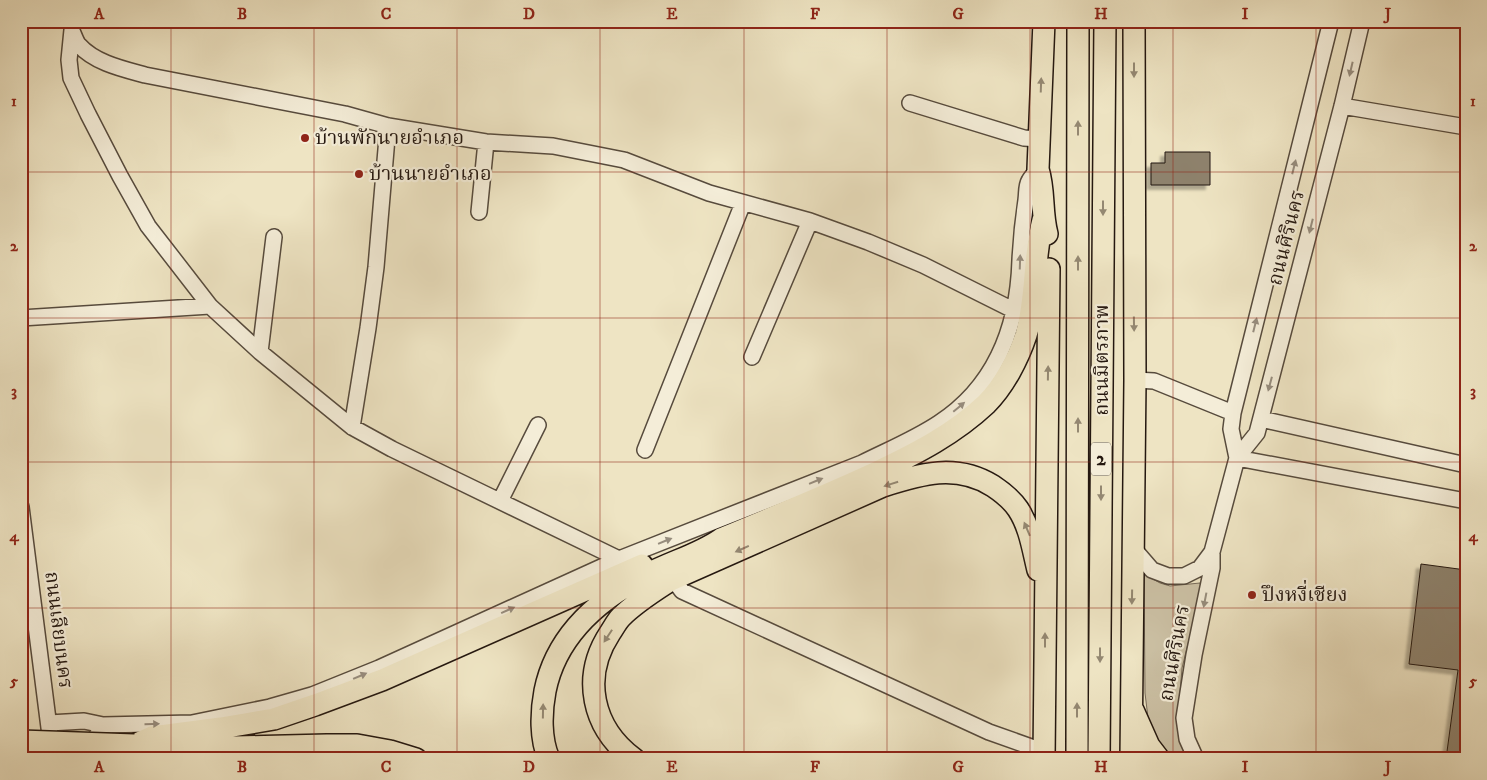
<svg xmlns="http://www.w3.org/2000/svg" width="1487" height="780" viewBox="0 0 1487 780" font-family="'IM FELL DW Pica','Noto Serif Thai',serif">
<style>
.green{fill:#ccc1a5;stroke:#786c5a}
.building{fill:#8e826d;stroke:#251810;filter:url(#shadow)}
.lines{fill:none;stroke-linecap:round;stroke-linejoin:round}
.minor-casing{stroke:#574b3d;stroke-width:18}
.highway-casing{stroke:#251810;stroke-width:24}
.minor{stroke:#f4edd8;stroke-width:15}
.highway{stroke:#eee4c3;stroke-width:21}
.highway-bridge-casing{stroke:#251810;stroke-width:24;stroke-linecap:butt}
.highway-bridge{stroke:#eee4c3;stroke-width:21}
.oneway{fill:#978d7e}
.oneway2{fill:#948872}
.grid{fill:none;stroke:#8f2418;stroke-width:1;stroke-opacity:0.55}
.poi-dot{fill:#8f2418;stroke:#f4edd8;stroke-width:2}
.labels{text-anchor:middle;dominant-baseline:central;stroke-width:4.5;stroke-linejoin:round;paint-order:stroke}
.shield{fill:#f4edd8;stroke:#63584c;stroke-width:1}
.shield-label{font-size:19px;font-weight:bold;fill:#251810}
.poi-label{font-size:20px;fill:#251810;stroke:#f4edd8;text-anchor:start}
.street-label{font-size:20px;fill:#251810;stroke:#f4edd8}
.neatline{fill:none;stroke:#8f2418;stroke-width:2}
.grid-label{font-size:16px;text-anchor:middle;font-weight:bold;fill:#8f2418}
</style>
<defs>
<filter id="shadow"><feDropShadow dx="-4.5" dy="4.5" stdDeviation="1" flood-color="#0004"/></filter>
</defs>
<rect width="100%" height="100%" fill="#eee4c3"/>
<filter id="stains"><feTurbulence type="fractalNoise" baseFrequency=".004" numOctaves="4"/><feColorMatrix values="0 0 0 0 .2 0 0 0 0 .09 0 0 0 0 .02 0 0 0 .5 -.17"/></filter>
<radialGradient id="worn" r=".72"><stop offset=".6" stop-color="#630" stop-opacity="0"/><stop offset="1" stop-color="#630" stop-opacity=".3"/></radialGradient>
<!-- green -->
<path class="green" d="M1144 574 1160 583 1170 586 1200 583 1202 588 1182 668 1178 718 1190 759H1169L1149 726 1145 693Z"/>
<!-- building -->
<path class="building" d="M1165 152H1210V185H1151V163H1165Z
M1421 564 1466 570V759H1446L1458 670 1409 664Z"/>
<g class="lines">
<!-- minor casing -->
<g class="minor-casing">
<path id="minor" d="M72 30 69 60 71 78 88 114 120 176 148 226 210 306 260 352 352 427 392 449 619 559 625 560
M72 31C74 35 76 42 79 45 95 63 123 69 145 75L345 114 388 126 486 142 553 146 624 160 709 193 810 221 868 242 923 265 1015 311
M910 103 1024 138 1039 139
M1342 106 1466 127
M479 212 486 142
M21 318 210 306
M260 352 274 237
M752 357 810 221
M1135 380 1154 381 1233 413
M1261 419 1466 465
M352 427 368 328 376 267 388 126
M645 450 743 203
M1237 458 1231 429 1233 413 1331 21
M1237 458 1466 501
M500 501 538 425
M21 507 53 759
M1133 548 1152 570 1168 576H1184L1200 568 1212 552
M679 587 682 591 989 732 1034 748H1044
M49 723 84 721 103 725 192 723 270 707 312 695 379 668 619 559 862 463C888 450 915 439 939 423 997 385 1018 326 1020 260 1021 240 1023 220 1026 200 1027 194 1026 186 1029 181 1031 177 1035 173 1038 169
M97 735 98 759
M1196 759 1187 739 1184 718 1194 655 1212 568V552L1237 458 1257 433 1342 106 1362 21"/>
</g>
<!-- highway casing -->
<g class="highway-casing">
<path id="highway" d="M1044 21 1038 169C1045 192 1041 211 1047 234
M1133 710 1149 746 1159 759
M134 745 152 737 221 728 274 719 315 705 382 680 642 565
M144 748 152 749 327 745H357L390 751 416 759
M549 759C540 739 541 712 545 691 556 636 597 600 646 575 670 562 698 555 721 539 773 517 826 496 877 472 917 453 954 434 986 404 1004 386 1018 359 1026 335 1037 298 1033 257 1043 220
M634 759C592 728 581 677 610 633 614 627 617 621 621 617 636 602 654 591 671 580L883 486C921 474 956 463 993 486 1002 492 1012 500 1018 509 1030 527 1033 550 1038 570
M1044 759 1049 269
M1077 759 1078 21
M1099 759 1105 21
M1131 759 1135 380 1134 21"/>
</g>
<!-- minor -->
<use href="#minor" class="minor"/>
<!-- highway -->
<use href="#highway" class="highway"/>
<!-- highway-bridge casing -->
<g class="highway-bridge-casing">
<path id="highway-bridge" d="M21 741 134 745"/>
</g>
<!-- highway-bridge -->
<use href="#highway-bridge" class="highway-bridge"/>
</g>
<!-- one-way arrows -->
<defs><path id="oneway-solid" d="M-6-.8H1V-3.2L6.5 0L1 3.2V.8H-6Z" transform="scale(1.25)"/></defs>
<g class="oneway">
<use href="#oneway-solid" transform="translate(1351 69) rotate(103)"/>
<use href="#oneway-solid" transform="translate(1294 167) rotate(-76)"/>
<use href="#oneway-solid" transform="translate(1311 226) rotate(104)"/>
<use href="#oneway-solid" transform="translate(1020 262) rotate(-88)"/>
<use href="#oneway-solid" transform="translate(1255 325) rotate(-76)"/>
<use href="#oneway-solid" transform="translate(1270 384) rotate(105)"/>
<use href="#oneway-solid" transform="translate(959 407) rotate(-40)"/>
<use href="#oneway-solid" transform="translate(816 481) rotate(-22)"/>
<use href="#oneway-solid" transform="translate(665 541) rotate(-22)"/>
<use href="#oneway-solid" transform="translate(1205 600) rotate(101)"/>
<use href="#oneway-solid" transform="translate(508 610) rotate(-24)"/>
<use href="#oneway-solid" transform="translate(360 676) rotate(-23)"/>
<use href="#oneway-solid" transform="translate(152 724) rotate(-2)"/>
</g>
<g class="oneway2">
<use href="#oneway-solid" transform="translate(1134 70) rotate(90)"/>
<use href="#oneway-solid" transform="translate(1041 85) rotate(-88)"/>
<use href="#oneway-solid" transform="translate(1078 128) rotate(-90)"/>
<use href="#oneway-solid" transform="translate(1103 208) rotate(90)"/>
<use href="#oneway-solid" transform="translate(1078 263) rotate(-90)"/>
<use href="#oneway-solid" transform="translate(1134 324) rotate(89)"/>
<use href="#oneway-solid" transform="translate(1048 373) rotate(-89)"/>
<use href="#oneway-solid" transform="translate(1078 425) rotate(-90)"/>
<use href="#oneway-solid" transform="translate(891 484) rotate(162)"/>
<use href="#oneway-solid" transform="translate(1101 493) rotate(90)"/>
<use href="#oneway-solid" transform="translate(1027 529) rotate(-113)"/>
<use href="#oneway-solid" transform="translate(742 549) rotate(156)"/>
<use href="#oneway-solid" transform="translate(1132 597) rotate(91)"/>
<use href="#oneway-solid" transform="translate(608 636) rotate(123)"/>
<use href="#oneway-solid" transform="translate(1045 640) rotate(-90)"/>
<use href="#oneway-solid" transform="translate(1100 655) rotate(90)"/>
<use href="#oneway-solid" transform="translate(1077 710) rotate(-90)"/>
<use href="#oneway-solid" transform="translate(543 711) rotate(-89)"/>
</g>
<!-- grid -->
<path class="grid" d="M171 21V759M314 21V759M457 21V759M600 21V759M744 21V759M887 21V759M1030 21V759M1173 21V759M1316 21V759M21 172H1466M21 318H1466M21 462H1466M21 608H1466"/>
<!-- markers -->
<g class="poi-dot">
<circle cx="305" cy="138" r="5"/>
<circle cx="359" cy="174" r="5"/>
<circle cx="1252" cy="595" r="5"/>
</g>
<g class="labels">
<!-- shield labels -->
<rect class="shield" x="1091" y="442.5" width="20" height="33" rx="4"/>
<g class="shield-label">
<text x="1101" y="459">2</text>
</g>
<!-- poi labels -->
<g class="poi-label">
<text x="315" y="138">บ้านพักนายอำเภอ</text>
<text x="369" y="174">บ้านนายอำเภอ</text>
<text x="1262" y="595">ปึงหงี่เชียง</text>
</g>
<!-- street labels -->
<g class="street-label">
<text transform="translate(1287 238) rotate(-76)">ถนนศิรินคร</text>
<text transform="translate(1102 360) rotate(-90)">ถนนมิตรภาพ</text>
<text transform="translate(58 630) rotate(83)">ถนนเลียบนคร</text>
<text transform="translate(1175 653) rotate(-80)">ถนนศิรินคร</text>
</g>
</g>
<!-- margin -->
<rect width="1487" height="780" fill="none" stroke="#eee4c3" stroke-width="55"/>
<rect x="28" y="28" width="1432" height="724" class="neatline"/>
<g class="grid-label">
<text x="99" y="19">A</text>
<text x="242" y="19">B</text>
<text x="386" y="19">C</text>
<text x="529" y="19">D</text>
<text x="672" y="19">E</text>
<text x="815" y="19">F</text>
<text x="958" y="19">G</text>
<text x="1101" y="19">H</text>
<text x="1245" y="19">I</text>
<text x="1388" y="19">J</text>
<text x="14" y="106">1</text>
<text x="1473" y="106">1</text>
<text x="14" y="251">2</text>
<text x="1473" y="251">2</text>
<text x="14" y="396">3</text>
<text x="1473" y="396">3</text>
<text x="14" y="541">4</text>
<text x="1473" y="541">4</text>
<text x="14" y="686">5</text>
<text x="1473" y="686">5</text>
<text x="99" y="772">A</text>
<text x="242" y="772">B</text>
<text x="386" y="772">C</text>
<text x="529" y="772">D</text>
<text x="672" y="772">E</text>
<text x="815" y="772">F</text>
<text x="958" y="772">G</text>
<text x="1101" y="772">H</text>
<text x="1245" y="772">I</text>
<text x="1388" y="772">J</text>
</g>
<rect width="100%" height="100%" filter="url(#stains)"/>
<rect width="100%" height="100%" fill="url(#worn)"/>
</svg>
